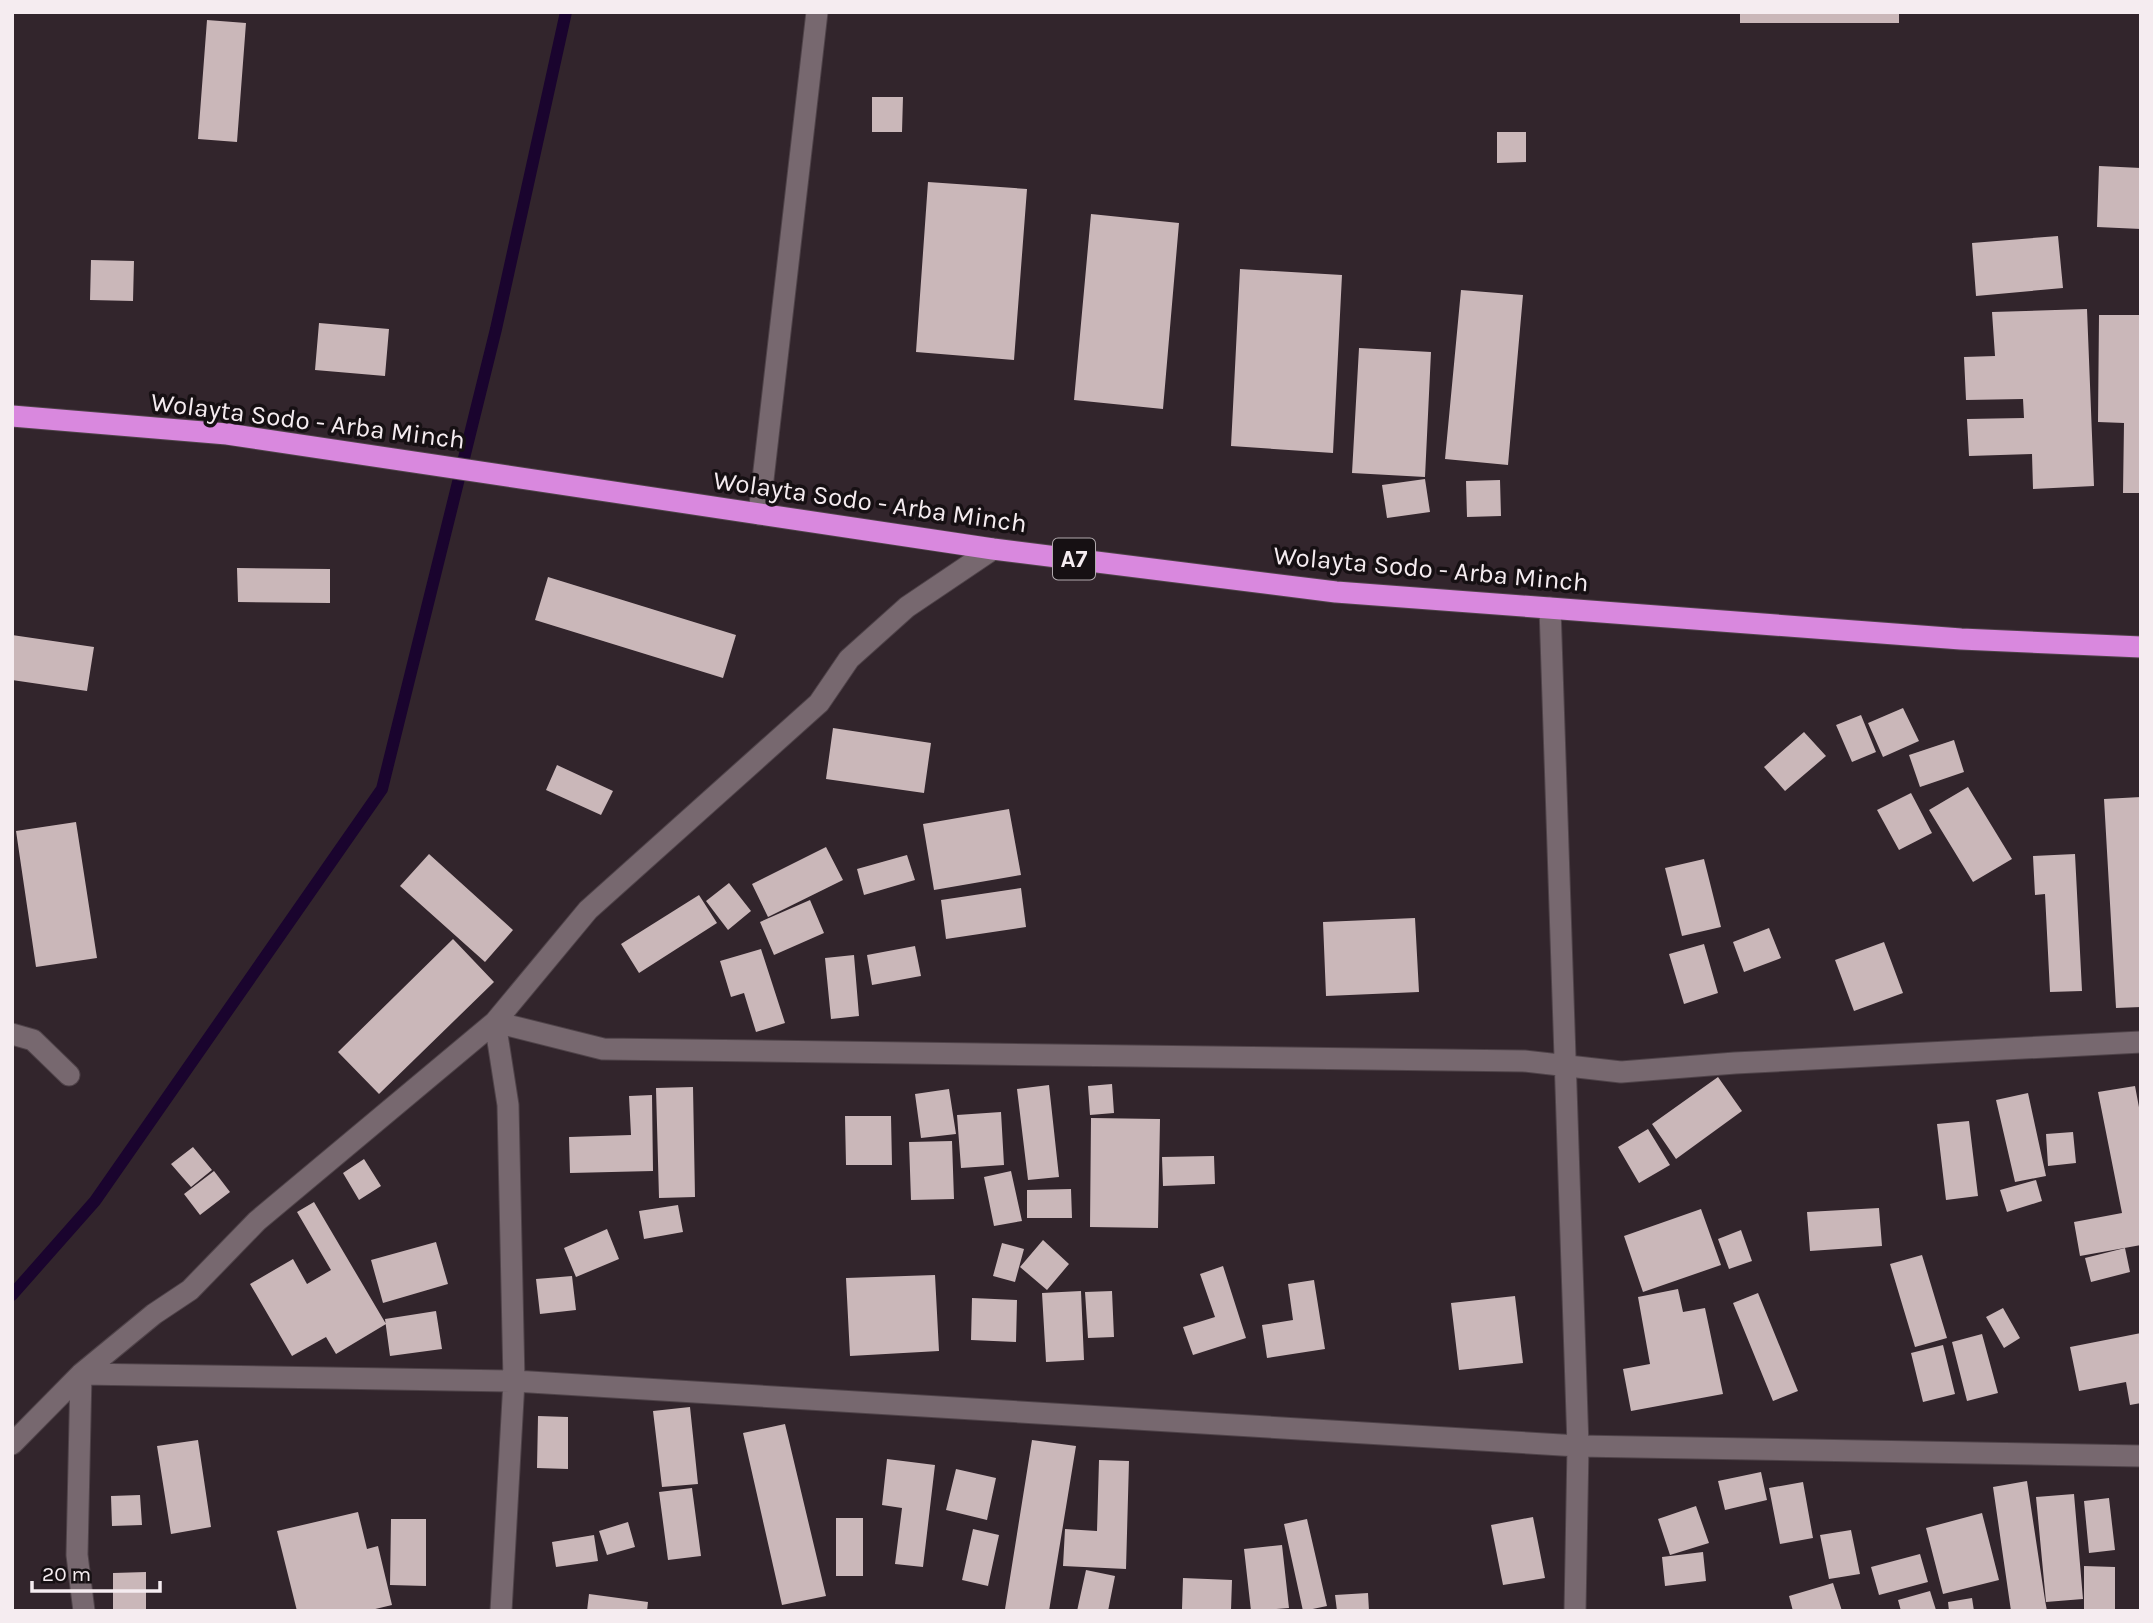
<svg xmlns="http://www.w3.org/2000/svg" width="2153" height="1623" viewBox="0 0 2153 1623" font-family="Karla,sans-serif">
<style>
.lines{fill:none;stroke-linecap:round;stroke-linejoin:round}
.stream{stroke:#1a042e;stroke-width:12}
.building{fill:#cab7b9}
.street-casing{stroke:#4f4349;stroke-width:23}
.highway-casing{stroke:#4f4349;stroke-width:23}
.street{stroke:#77686f;stroke-width:21}
.highway{stroke:#d988de;stroke-width:21}
.labels{text-anchor:middle;dominant-baseline:central;stroke-width:7;stroke-linejoin:round;paint-order:stroke}
.shield{fill:#161013;stroke:#b2aaae;stroke-width:2}
.shield-label{font-size:24px;font-weight:bold;fill:#f5ecf0}
.street-label{font-size:26px;fill:#f5ecf0;stroke:#161013}
</style>
<rect width="100%" height="100%" fill="#32252c"/>
<g class="lines">
<!-- stream -->
<path class="stream" d="M12 1295 95 1201 382 789 496 329 566 12"/>
</g>
<!-- building -->
<path class="building" d="M1740 12H1899V23H1740Z
M207 20 246 23 237 142 198 139Z
M872 97H903L902 132H872Z
M1497 132H1526V162L1497 163Z
M2099 166 2141 168V229L2097 227Z
M928 182 1027 189 1014 360 916 352Z
M1091 214 1179 223 1163 409 1074 400Z
M2058 236 2063 288 1976 296 1972 243Z
M91 260 134 261 133 301 90 300Z
M1240 269 1342 275 1333 453 1231 446Z
M1461 290 1523 295 1508 465 1445 459Z
M2087 309 2094 486 2033 489 2032 454 1969 456 1967 419 2024 418 2023 399 1966 400 1964 357 1995 356 1992 312Z
M2099 315H2141V493H2123L2124 423 2098 422Z
M319 323 389 329 385 376 315 370Z
M1359 348 1431 352 1425 477 1352 473Z
M1425 479 1430 512 1387 518 1382 485Z
M1500 480 1501 516 1467 517 1466 481Z
M237 568 330 569V603L238 602Z
M548 577 736 635 723 678 535 620Z
M12 635 94 647 87 691 12 680Z
M1903 708 1919 741 1883 757 1868 723Z
M1861 715 1876 752 1852 762 1836 725Z
M833 728 931 743 924 793 826 779Z
M1804 732 1826 756 1785 791 1764 767Z
M1954 740 1964 772 1920 787 1909 755Z
M557 765 613 791 601 815 546 790Z
M1968 787 2012 859 1973 882 1929 810Z
M1911 793 1932 833 1899 850 1877 810Z
M2141 797V1007L2116 1008 2104 799Z
M1009 809 1021 875 934 890 923 824Z
M76 822 97 958 36 967 16 831Z
M826 847 843 880 768 917 752 884Z
M429 854 513 930 485 962 400 886Z
M2075 854 2082 991 2050 992 2045 894 2035 895 2033 856Z
M907 855 915 880 864 895 857 869Z
M1704 859 1721 927 1682 936 1665 868Z
M729 883 751 911 728 930 706 901Z
M1021 888 1026 927 946 939 941 900Z
M699 895 717 923 639 973 621 944Z
M810 900 824 933 774 955 760 922Z
M1415 918 1419 992 1326 996 1323 922Z
M1769 928 1781 958 1744 972 1733 942Z
M453 939 494 982 379 1094 338 1052Z
M1884 942 1903 993 1854 1011 1835 960Z
M1704 944 1718 993 1684 1004 1669 954Z
M915 946 921 976 872 985 867 955Z
M761 949 785 1023 756 1032 744 993 731 997 720 961Z
M854 955 859 1016 831 1019 825 958Z
M1718 1077 1742 1111 1676 1159 1652 1124Z
M1112 1084 1114 1113 1090 1115 1088 1086Z
M1049 1085 1059 1177 1028 1180 1017 1089Z
M2135 1086 2141 1118V1245L2080 1256 2074 1222 2122 1213 2098 1092Z
M693 1087 695 1197 659 1198 656 1088Z
M949 1089 956 1134 921 1138 915 1094Z
M2028 1093 2046 1176 2015 1182 1996 1100Z
M652 1095 653 1171 570 1173 569 1137 631 1135 629 1096Z
M1001 1112 1004 1165 961 1168 957 1115Z
M845 1116H891L892 1165H846Z
M1091 1118 1160 1119 1158 1228 1090 1227Z
M1969 1121 1978 1196 1946 1200 1937 1124Z
M1648 1129 1670 1165 1639 1183 1618 1147Z
M2073 1132 2076 1163 2048 1166 2046 1134Z
M952 1141 954 1199 911 1200 909 1142Z
M193 1147 212 1170 191 1187 171 1164Z
M1214 1156 1215 1184 1163 1186 1162 1157Z
M364 1159 381 1186 359 1200 343 1173Z
M214 1171 230 1192 200 1215 184 1194Z
M1011 1171 1022 1221 994 1226 984 1177Z
M2036 1180 2042 1201 2007 1212 2000 1190Z
M1071 1189 1072 1218H1027V1190Z
M314 1202 386 1324 336 1354 326 1337 292 1356 250 1284 293 1259 307 1284 331 1270 297 1212Z
M678 1205 683 1232 644 1239 639 1211Z
M1879 1208 1882 1246 1810 1251 1807 1212Z
M1701 1209 1721 1265 1643 1292 1624 1236Z
M607 1229 619 1259 576 1277 564 1248Z
M1741 1230 1752 1261 1729 1269 1718 1239Z
M1043 1240 1069 1264 1047 1290 1020 1267Z
M436 1242 448 1284 383 1303 371 1260Z
M1002 1243 1024 1249 1015 1282 993 1276Z
M2125 1248 2130 1272 2091 1282 2085 1258Z
M1922 1255 1947 1338 1915 1347 1890 1264Z
M1223 1266 1246 1338 1193 1355 1183 1327 1215 1317 1200 1274Z
M935 1275 939 1351 850 1356 846 1278Z
M572 1276 576 1310 540 1314 536 1279Z
M1314 1280 1325 1349 1267 1358 1262 1325 1293 1320 1288 1284Z
M1678 1289 1683 1312 1705 1308 1723 1394 1631 1411 1623 1369 1650 1364 1638 1297Z
M1081 1291 1084 1360 1046 1362 1042 1293Z
M1112 1291 1114 1337 1088 1338 1085 1292Z
M1758 1293 1798 1391 1773 1401 1733 1303Z
M1515 1296 1523 1363 1459 1370 1451 1303Z
M972 1298 1017 1300 1016 1342 971 1340Z
M2003 1308 2020 1338 2004 1348 1986 1317Z
M436 1311 442 1349 390 1356 385 1319Z
M2141 1333V1403L2130 1405 2126 1382 2079 1391 2070 1347Z
M1982 1334 1998 1393 1967 1401 1952 1342Z
M1943 1345 1955 1394 1923 1402 1911 1353Z
M690 1407 698 1484 662 1487 653 1411Z
M538 1416 568 1417V1469L537 1468Z
M785 1424 826 1596 782 1605 743 1433Z
M198 1440 211 1527 171 1534 157 1446Z
M1032 1440 1076 1446 1049 1611H1013L1005 1609Z
M887 1459 935 1465 923 1567 895 1564 902 1508 882 1505Z
M1099 1460 1129 1461 1126 1569 1063 1566 1065 1529 1097 1531Z
M956 1469 996 1478 987 1520 946 1510Z
M1761 1472 1767 1500 1725 1510 1718 1481Z
M2027 1481 2045 1600 2047 1611H2011L1993 1487Z
M1803 1482 1813 1538 1780 1544 1769 1488Z
M692 1488 701 1556 668 1560 659 1492Z
M2074 1494 2083 1599 2046 1602 2036 1497Z
M140 1495 142 1525 112 1526 111 1496Z
M2109 1498 2115 1550 2089 1553 2084 1501Z
M1696 1506 1709 1543 1670 1555 1658 1519Z
M358 1512 367 1549 378 1546 392 1605 367 1611H297L277 1531Z
M1982 1513 1999 1580 1943 1594 1926 1528Z
M1533 1517 1545 1578 1503 1585 1491 1525Z
M836 1518H863V1576H836Z
M391 1519H426V1586L390 1585Z
M1307 1519 1327 1606 1303 1611 1284 1524Z
M628 1522 635 1547 607 1555 599 1531Z
M973 1529 999 1535 988 1586 962 1580Z
M1851 1530 1860 1574 1829 1579 1820 1535Z
M594 1535 598 1561 556 1567 552 1542Z
M1282 1545 1289 1608 1251 1611 1244 1549Z
M1703 1552 1706 1581 1665 1586 1662 1557Z
M1920 1554 1928 1582 1879 1595 1871 1567Z
M2084 1566 2115 1567V1611H2084Z
M1086 1570 1115 1576 1108 1611H1077Z
M146 1572V1611H113V1573Z
M1183 1578 1232 1580 1231 1610 1182 1609Z
M1833 1583 1842 1611H1793L1789 1596Z
M1930 1591 1936 1610 1901 1611 1898 1600Z
M1368 1593 1369 1611H1337L1335 1595Z
M589 1594 648 1602 647 1611H587Z
M1972 1598 1974 1611H1949L1948 1602Z"/>
<g class="lines">
<!-- street casing -->
<g class="street-casing">
<path id="street" d="M759 514 817 12
M1550 608 1578 1446 1575 1611
M495 1022 603 1049 1524 1061 1621 1072 1735 1063 2141 1042
M495 1022 508 1105 514 1381 501 1611
M12 1034 33 1040 69 1075
M81 1374 514 1381 1578 1446 2141 1456
M81 1374 77 1555 84 1611
M12 1444 81 1374 154 1314 190 1290 257 1221 495 1022 588 910 819 703 849 659 907 607 993 549"/>
</g>
<!-- highway casing -->
<g class="highway-casing">
<path id="highway" d="M12 416 227 434 993 549 1336 592 1961 639 2141 647"/>
</g>
<!-- street -->
<use href="#street" class="street"/>
<!-- highway -->
<use href="#highway" class="highway"/>
</g>
<g class="labels">
<!-- shield labels -->
<rect class="shield" x="1053" y="538.5" width="42" height="41" rx="5"/>
<g class="shield-label">
<text x="1074" y="559">A7</text>
</g>
<!-- street labels -->
<g class="street-label">
<text transform="translate(308 421) rotate(7)">Wolayta Sodo - Arba Minch</text>
<text transform="translate(870 502) rotate(8)">Wolayta Sodo - Arba Minch</text>
<text transform="translate(1431 569) rotate(5)">Wolayta Sodo - Arba Minch</text>
</g>
</g>
<!-- border -->
<rect width="2153" height="1623" fill="none" stroke="#f5ecf0" stroke-width="28"/>
<!-- scale -->
<path d="M32 1581v10h128v-10" fill="none" stroke="#f5ecf0" stroke-width="3.5"/>
<text x="42" y="1581" font-size="21" fill="#f5ecf0" stroke="#161013" stroke-width="5" paint-order="stroke">20 m</text>
</svg>
